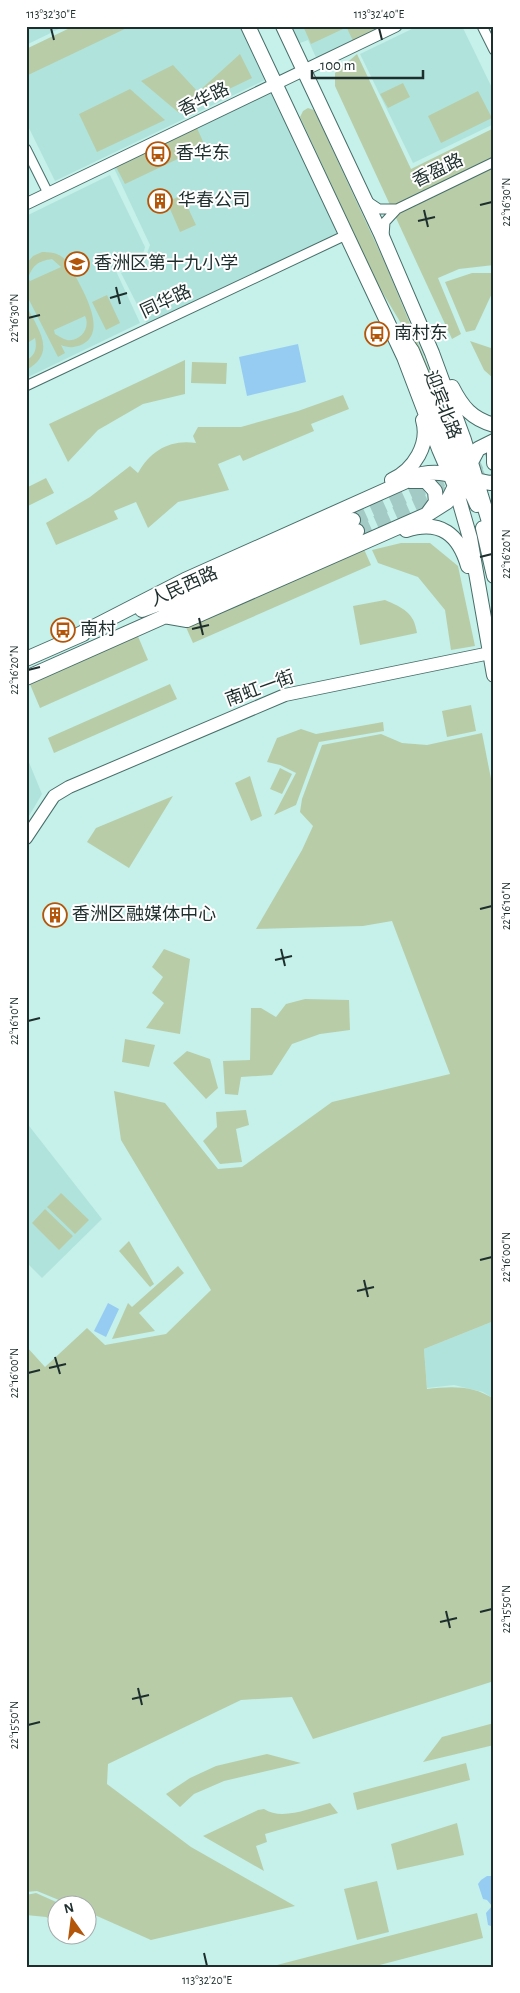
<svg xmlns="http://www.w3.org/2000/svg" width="520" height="1993" viewBox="0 0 520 1993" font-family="'Alegreya Sans','Noto Sans SC',sans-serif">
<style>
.built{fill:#b0e3dc}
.green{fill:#b8cda7;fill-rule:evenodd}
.water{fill:#96ccf1}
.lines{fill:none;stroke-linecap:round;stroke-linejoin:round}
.primary-tunnel{stroke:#a3cac4;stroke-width:14;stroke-dasharray:14 7;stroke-linecap:butt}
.minor-casing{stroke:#476e69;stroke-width:11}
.tertiary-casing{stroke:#476e69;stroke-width:13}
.secondary-casing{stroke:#476e69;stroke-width:14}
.primary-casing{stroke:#476e69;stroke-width:16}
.minor{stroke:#fff;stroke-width:9}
.tertiary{stroke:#fff;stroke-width:11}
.secondary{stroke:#fff;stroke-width:12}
.primary{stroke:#fff;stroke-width:14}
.ticks{fill:none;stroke:#1d2e2c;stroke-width:2}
.labels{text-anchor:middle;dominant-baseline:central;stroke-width:4;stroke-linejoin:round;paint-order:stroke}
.street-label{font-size:18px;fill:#1d2e2c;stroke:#fff}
.poi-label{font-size:18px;fill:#1d2e2c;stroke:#fff;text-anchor:start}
.neatline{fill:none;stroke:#1d2e2c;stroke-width:2}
.ticks-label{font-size:12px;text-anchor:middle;fill:#1d2e2c}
</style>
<rect width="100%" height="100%" fill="#c5f1ea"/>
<!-- built -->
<path class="built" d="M26 26H65L26 45Z
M90 26H239L265 80 55 181 26 122V56Z
M284 26H396L319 64 308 40 292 46Z
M418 26H462L494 92V124L413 163 360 54Z
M275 86 346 235 149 328 121 273 144 262 150 245 112 164Z
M110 175 145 247 142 258 116 271 140 323 26 378V216Z
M26 755 42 794 26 821Z
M26 1122 102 1219 42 1278 26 1262Z
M494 1321V1399L483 1392 454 1385 427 1388 424 1349Z"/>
<!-- green -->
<path class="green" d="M74 26H131L26 76V49Z
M303 26H342L343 29 311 44Z
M346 26H384L354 43Z
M240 54 252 78 179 113 141 81 173 65 198 92Z
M357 54 411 169 494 128V265L459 269 438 278 461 334 452 339 335 86V73Z
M403 83 410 97 388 108 380 94Z
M130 89 165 120 97 152 79 114Z
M478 91 492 118 441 143 428 116Z
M308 108 314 110 385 263 449 418 446 419 414 345 378 285 300 117 303 111Z
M197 128 205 146 125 184 116 167Z
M182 195 196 225 180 232 167 202Z
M42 252C54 252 62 254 69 264 78 283 110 329 83 344 75 348 68 348 61 345L65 353 58 357 26 294V264L33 256ZM52 259 61 267 30 281 28 278C33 265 38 261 52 259ZM85 316C91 328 80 342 67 340 63 339 59 336 55 334L54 330Z
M472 273H494V289L475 330 466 332 445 282Z
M107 295 120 323 106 330 92 302Z
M26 305C38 329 58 353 26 370V360C36 356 37 347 35 338L26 344Z
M470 341 494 349V379L484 370Z
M185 360V394L143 404 98 430 68 462 49 424Z
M192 362 227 363 226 384 191 383Z
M343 395 349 409 311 424 314 431 243 461 240 455 218 464 229 490 178 502 148 528 136 502 114 511 118 519 56 545 46 523 90 497 130 466 138 473C151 450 171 439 196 443L193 436 198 427H241L298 411Z
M46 478 54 493 26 507V488Z
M401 543H430L458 566 475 646 451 650 445 610 418 577 378 563 372 550Z
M363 547 371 565 193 643 185 625Z
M385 600C403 608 414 612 417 633L360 645 353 606Z
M137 634 148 660 40 708 29 682Z
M170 684 177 699 54 753 48 738Z
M471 705 476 731 447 737 442 711Z
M383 722 384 731 319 742 296 805 274 815 296 773 280 765 267 762 277 738 301 729 316 734Z
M482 733 494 794V1321L424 1349 427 1389C451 1386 473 1385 494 1399V1681L313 1739 292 1697 241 1700 108 1764 107 1784 191 1847 295 1906 151 1940 88 1912V1906L71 1905 37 1891 26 1892V1346L45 1367 87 1328 105 1345 166 1334 211 1290 121 1140 114 1091 165 1103 218 1169 242 1167 332 1102 450 1074 392 921 363 926 256 929 302 850 313 826 300 812 302 799 322 745 381 734 402 743 427 745Z
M280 768 292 774 282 794 270 789Z
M250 776 262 816 251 821 235 783Z
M173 796 129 868 87 842 96 828Z
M164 949 190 959 180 1034 146 1028 164 1003 152 993 163 977 152 967Z
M305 999 349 1000 350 1030 320 1034 292 1044 272 1075 241 1077 238 1095 225 1094 223 1061 250 1060 251 1008H261L276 1017 286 1004Z
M125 1039 155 1045 149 1067 122 1062Z
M187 1051 210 1059 218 1088 206 1099 173 1063Z
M246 1110 249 1125 236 1129 242 1162 220 1164 203 1141 217 1127 216 1112Z
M61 1193 89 1220 75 1234 47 1207Z
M45 1209 73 1236 59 1250 32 1223Z
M129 1241 154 1284 150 1287 119 1251Z
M178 1266 184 1273 139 1313 155 1331 112 1339 128 1303 132 1307Z
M494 1723V1745L423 1762 442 1737Z
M267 1754 301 1763 224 1781 194 1794 180 1807 166 1794 190 1778 216 1766Z
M466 1763 470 1780 357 1810 353 1793Z
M330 1803 338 1813 265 1834 267 1842 256 1846 264 1871 203 1836 258 1810 264 1809C282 1821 310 1808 330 1803Z
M457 1823 464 1855 397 1870 391 1844Z
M377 1881 389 1932 357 1940 344 1889Z
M36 1893 63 1905 58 1906 57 1923 46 1917 26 1915V1895Z
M477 1913 483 1938 372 1967H278L277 1965Z"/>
<!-- water -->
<path class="water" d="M298 344 306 382 247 396 239 357Z
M108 1303 119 1309 106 1337 94 1331Z
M487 1876H494V1927L488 1925 486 1913 492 1906 487 1900 483 1899 478 1884 481 1880Z"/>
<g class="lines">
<!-- primary-tunnel -->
<path class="primary-tunnel" d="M353 520 494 456
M357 531 494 469"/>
<!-- minor casing -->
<g class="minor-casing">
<path id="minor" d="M482 26 494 50
M26 149 48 193
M367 201 379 209H397L385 222 384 236
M397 209 494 162
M26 386 346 235"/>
</g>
<!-- tertiary casing -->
<g class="tertiary-casing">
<path id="tertiary" d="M26 204 396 26"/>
</g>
<!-- secondary casing -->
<g class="secondary-casing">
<path id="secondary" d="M26 838 54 796 69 787 285 695 490 653"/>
</g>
<!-- primary casing -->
<g class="primary-casing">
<path id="primary" d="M248 26 404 357 439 449 455 486 470 538 494 675
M283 26 381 234 432 353 464 440 494 538
M401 335 412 351 460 466 476 480 490 483 494 482
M452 387C462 407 472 419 494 425
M494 448V463
M469 466 478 449 494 441
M392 480C414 470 430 444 423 420
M410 481H426L435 491 436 502 428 513
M483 528 494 576
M406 530C441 519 459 535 468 566
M142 610 188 593 353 520
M164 616 187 620 428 514 447 502 455 486 463 446
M74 637 185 580 422 474C449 469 467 479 477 505
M26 659 83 634
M26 678 357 531"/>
</g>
<!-- minor -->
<use href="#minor" class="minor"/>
<!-- tertiary -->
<use href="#tertiary" class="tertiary"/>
<!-- secondary -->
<use href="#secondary" class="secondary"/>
<!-- primary -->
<use href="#primary" class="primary"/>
</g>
<!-- ticks -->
<path class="ticks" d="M51 28 54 40M379 28 382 40M480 205 492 202M424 210 428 227M418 221 435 217M116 287 120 304M110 298 127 293M28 318 40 315M480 557 492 554M199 618 203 635M192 629 209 625M28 670 40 667M480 909 492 906M281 949 285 966M275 960 292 956M28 1021 40 1018M480 1260 492 1257M364 1280 368 1297M357 1291 374 1287M55 1357 60 1374M49 1368 66 1364M28 1373 40 1370M446 1611 450 1628M480 1612 492 1609M440 1622 457 1618M138 1688 142 1705M132 1699 149 1695M28 1725 40 1722M204 1953 207 1966"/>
<!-- icons -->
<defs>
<g id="bus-ring" transform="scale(1.25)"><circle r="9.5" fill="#fff" stroke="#b45609" stroke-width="1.5"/><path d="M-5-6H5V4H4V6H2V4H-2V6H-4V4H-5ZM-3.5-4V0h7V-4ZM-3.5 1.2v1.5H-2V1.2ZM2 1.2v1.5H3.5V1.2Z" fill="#b45609"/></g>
<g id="building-ring" transform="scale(1.25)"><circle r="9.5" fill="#fff" stroke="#b45609" stroke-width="1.5"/><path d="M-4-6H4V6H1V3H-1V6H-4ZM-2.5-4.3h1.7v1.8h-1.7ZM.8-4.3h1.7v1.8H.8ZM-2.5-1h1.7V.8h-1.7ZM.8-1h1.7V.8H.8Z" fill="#b45609"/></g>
<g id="school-ring" transform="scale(1.25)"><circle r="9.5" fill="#fff" stroke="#b45609" stroke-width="1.5"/><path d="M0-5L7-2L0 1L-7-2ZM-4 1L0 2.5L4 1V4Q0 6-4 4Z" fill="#b45609"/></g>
</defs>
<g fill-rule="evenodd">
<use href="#bus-ring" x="158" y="154"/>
<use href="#building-ring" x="160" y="201"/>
<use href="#school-ring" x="77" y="264"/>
<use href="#bus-ring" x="377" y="334"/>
<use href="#bus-ring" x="63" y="630"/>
<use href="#building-ring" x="55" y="915"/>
</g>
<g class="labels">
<!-- street labels -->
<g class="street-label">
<text transform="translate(204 100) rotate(-26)">香华路</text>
<text transform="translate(438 171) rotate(-26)">香盈路</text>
<text transform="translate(166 302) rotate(-25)">同华路</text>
<text transform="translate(442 405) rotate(69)">迎宾北路</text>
<text transform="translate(184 587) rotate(-24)">人民西路</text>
<text transform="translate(260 689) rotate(-20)">南虹一街</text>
</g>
<!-- poi labels -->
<g class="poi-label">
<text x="176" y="154">香华东</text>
<text x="178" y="201">华春公司</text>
<text x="94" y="264">香洲区第十九小学</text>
<text x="394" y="334">南村东</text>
<text x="80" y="630">南村</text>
<text x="72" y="915">香洲区融媒体中心</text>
</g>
</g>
<!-- border -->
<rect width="520" height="1993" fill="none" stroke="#ffffff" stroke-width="55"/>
<!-- north arrow -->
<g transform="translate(72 1920) rotate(346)"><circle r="24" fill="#ffffff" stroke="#a5abab"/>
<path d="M0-4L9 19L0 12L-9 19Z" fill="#b45609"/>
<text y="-8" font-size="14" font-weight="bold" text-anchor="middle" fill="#1d2e2c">N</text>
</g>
<!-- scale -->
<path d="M312 70v8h111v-8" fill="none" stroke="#1d2e2c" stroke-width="2.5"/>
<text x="320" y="70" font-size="15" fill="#1d2e2c" stroke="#ffffff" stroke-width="4" paint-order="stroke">100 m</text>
<rect x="28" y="28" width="464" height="1938" class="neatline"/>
<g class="ticks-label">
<text x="51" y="18">113°32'30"E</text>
<text x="379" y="18">113°32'40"E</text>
<text transform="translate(506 202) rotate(-90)" y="4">22°16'30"N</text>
<text transform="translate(14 318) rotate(-90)" y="4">22°16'30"N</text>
<text transform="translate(506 554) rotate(-90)" y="4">22°16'20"N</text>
<text transform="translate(14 670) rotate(-90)" y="4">22°16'20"N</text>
<text transform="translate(506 906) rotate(-90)" y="4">22°16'10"N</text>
<text transform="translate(14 1021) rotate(-90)" y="4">22°16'10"N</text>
<text transform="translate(506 1257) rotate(-90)" y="4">22°16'00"N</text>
<text transform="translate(14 1373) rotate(-90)" y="4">22°16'00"N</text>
<text transform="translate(506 1609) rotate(-90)" y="4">22°15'50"N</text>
<text transform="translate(14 1725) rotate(-90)" y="4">22°15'50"N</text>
<text x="207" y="1984">113°32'20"E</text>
</g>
</svg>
